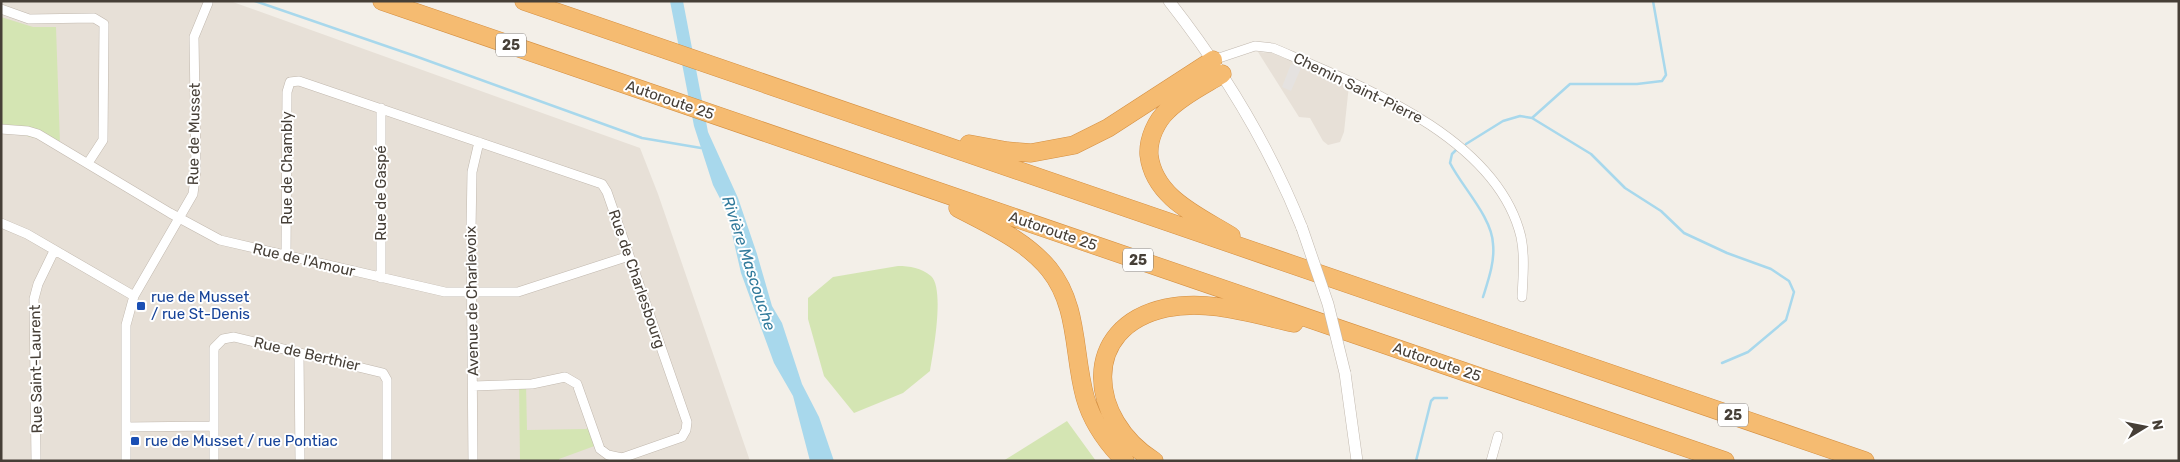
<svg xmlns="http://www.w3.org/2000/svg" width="2180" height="462" viewBox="0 0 2180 462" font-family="Rubik,sans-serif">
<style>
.residential{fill:#e7e0d7}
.green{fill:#d4e5b3}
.parking{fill:#e5e2e0}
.water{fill:#a8d8ec}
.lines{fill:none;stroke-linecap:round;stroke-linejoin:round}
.stream{stroke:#a8d8ec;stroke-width:2.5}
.minor-casing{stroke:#c1b8ae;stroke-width:10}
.tertiary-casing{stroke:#c1b8ae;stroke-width:12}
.motorway-casing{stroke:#d48f41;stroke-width:19}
.minor{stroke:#fff;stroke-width:9}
.tertiary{stroke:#fff;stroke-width:11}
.motorway{stroke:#f5bb71;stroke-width:18}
.tertiary-bridge-casing{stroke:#c1b8ae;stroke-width:12;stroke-linecap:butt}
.tertiary-bridge{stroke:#fff;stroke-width:11}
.transit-dot{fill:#1a4fb4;stroke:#fff;stroke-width:2}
.labels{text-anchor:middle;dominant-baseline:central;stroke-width:4;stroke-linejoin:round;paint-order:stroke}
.shield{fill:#fff;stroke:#7e7973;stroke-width:1}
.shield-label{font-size:14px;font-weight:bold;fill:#463f37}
.street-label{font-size:15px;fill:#463f37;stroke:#fff}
.transit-label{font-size:15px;fill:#164399;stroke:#fff;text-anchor:start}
.water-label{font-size:16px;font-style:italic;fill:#327b9c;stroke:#fff}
</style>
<rect width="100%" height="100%" fill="#f3efe8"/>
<!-- residential -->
<path class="residential" d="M1 1H230L640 148 658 194 750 461H1Z
M1258 52 1272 53 1349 85 1344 132 1340 142 1328 145 1323 141 1310 118 1299 117Z"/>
<!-- green -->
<path class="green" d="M1 17 33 27H56L60 144 1 130Z
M898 266C910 266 921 268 931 276 945 289 933 353 930 371L903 393 854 413 824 376 808 319V298L833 277Z
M519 383H526L527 430 586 429 593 425 600 444 559 459V461H520Z
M1067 421 1096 461H1003Z"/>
<!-- parking -->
<path class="parking" d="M1291 64 1301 68 1291 91 1282 87Z"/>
<!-- water -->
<path class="water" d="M670 1H683L708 132 738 198 757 254 772 306 782 323 802 384 819 417 834 461H810L793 396 774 363 741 273 727 212 713 185 694 126Z"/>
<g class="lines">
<!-- stream -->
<path class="stream" d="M255 1 415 56 642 138 701 148
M1532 118 1570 84H1637L1662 81 1666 75 1653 1
M1466 144 1503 121 1520 116 1532 118 1591 154 1625 188 1661 211 1684 233 1727 253 1771 269 1789 281 1794 292 1786 320 1748 352 1722 363
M1456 150 1452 154 1450 163C1462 187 1492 217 1493 244 1495 262 1488 281 1483 297
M1416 461 1431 401 1434 398H1447"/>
<!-- minor casing -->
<g class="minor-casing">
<path id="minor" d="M1 9 29 19 94 18 104 24 103 140 88 163
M1213 60 1255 46 1273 48C1357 84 1497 136 1521 237 1525 256 1523 277 1522 297
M381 108V278
M1 129 28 131 38 134 170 213 220 240 445 292H518L629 256
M1 223 27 234 134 296
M286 255 287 92 290 82 299 81 602 184 607 192 687 422 686 430 682 437 622 458 608 455 600 449 577 384 565 377 532 384 473 386
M299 354 300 461
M126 427 214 426
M36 461 34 299 38 284 54 251
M126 461V325L134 296 193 194 196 170 194 37 208 3
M214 461V348L223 339 234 337 383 373 387 380V461
M473 461 471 230 472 172 479 142
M1491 461 1498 436"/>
</g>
<!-- tertiary casing -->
<g class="tertiary-casing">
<path id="tertiary" d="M1169 1C1224 71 1269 145 1302 228
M1345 373 1357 461"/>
</g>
<!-- motorway casing -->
<g class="motorway-casing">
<path id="motorway" d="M382 1 1725 461
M524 1 1865 461
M1222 74C1204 85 1183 95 1168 110 1156 121 1148 139 1149 155 1154 198 1199 216 1231 236
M969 144 1007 151 1031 153 1074 145 1108 128 1213 60
M958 208C990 225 1025 240 1049 269 1079 306 1073 354 1085 397 1092 422 1107 443 1125 461
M1154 461C1088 420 1079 327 1166 308 1209 299 1252 314 1294 323"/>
</g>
<!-- minor -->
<use href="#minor" class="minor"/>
<!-- tertiary -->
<use href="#tertiary" class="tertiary"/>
<!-- motorway -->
<use href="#motorway" class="motorway"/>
<!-- tertiary-bridge casing -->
<g class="tertiary-bridge-casing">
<path id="tertiary-bridge" d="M1302 228 1328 304 1345 373"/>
</g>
<!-- tertiary-bridge -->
<use href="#tertiary-bridge" class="tertiary-bridge"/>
</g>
<!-- markers -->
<g class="transit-dot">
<rect x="136" y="301" width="10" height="10" rx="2.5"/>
<rect x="130" y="436" width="10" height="10" rx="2.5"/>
</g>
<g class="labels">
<!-- shield labels -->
<g class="shield">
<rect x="496" y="33.5" width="30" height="23" rx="4"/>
<rect x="1123" y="248.5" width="30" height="23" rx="4"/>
<rect x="1718" y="403.5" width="30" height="23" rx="4"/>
</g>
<g class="shield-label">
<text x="511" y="45">25</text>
<text x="1138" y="260">25</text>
<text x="1733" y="415">25</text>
</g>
<!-- street labels -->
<g class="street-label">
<text transform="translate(1358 88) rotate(26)">Chemin Saint-Pierre</text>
<text transform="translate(670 100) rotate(19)">Autoroute 25</text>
<text transform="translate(194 134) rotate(-89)">Rue de Musset</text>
<text transform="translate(287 168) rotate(-90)">Rue de Chambly</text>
<text transform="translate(381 193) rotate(-90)">Rue de Gaspé</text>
<text transform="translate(1053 231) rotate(19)">Autoroute 25</text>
<text transform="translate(304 260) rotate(13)">Rue de l'Amour</text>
<text transform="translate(637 279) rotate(71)">Rue de Charlesbourg</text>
<text transform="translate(472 301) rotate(-91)">Avenue de Charlevoix</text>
<text transform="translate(307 354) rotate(13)">Rue de Berthier</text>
<text transform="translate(1437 362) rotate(19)">Autoroute 25</text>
<text transform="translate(36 369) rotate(-91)">Rue Saint-Laurent</text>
</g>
<!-- transit labels -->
<g class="transit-label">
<text x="151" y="297">rue de Musset<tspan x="151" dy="17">/ rue St-Denis</tspan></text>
<text x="145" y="441">rue de Musset / rue Pontiac</text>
</g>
<!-- water labels -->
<g class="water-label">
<text transform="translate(749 263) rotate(72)">Rivière Mascouche</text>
</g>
</g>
<!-- border -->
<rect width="2180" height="462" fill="none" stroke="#463f37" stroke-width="5"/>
<!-- north arrow -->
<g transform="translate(2145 427) rotate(80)" stroke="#ffffff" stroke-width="4" paint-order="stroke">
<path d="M0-4L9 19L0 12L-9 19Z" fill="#463f37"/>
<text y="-8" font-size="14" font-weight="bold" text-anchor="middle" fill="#463f37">N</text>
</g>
</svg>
